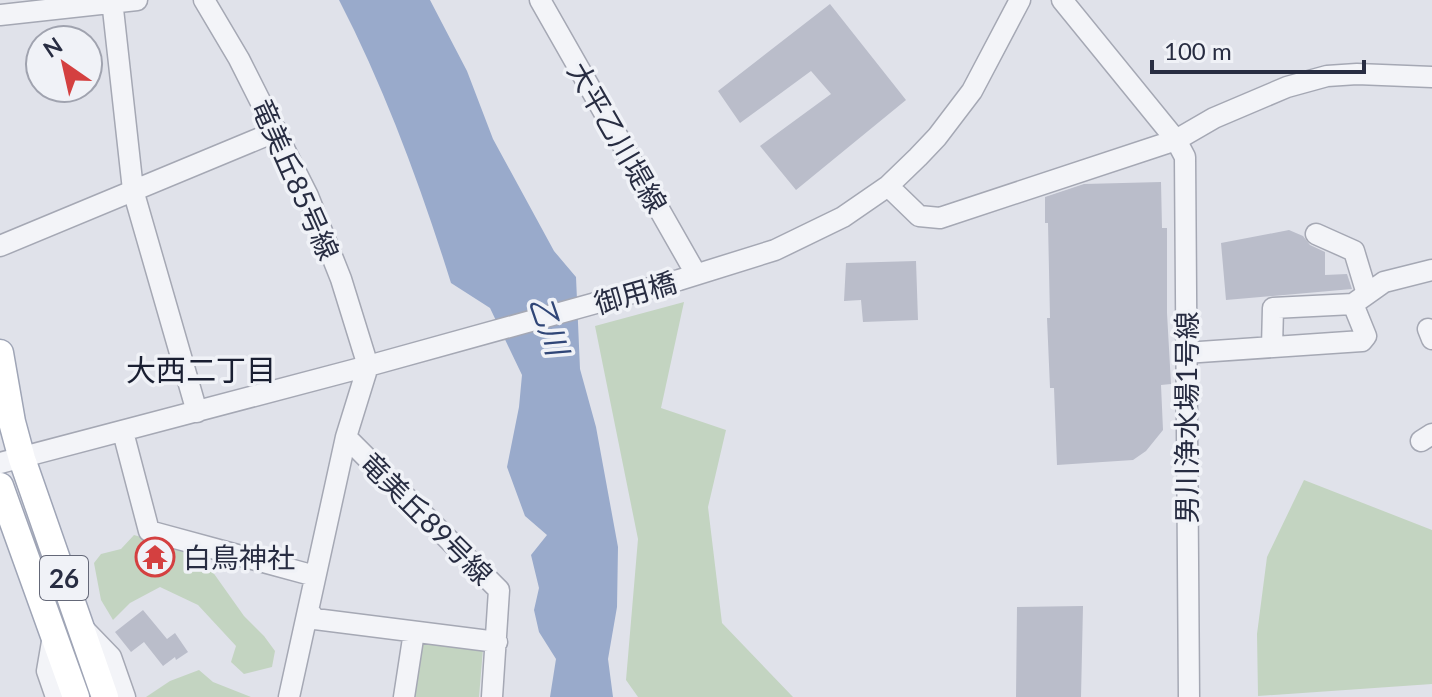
<svg xmlns="http://www.w3.org/2000/svg" width="1432" height="697" viewBox="0 0 1432 697" font-family="Lato,'Noto Sans JP',sans-serif">
<style>
.green{fill:#c3d4c1}
.water{fill:#99aacb}
.building{fill:#babdca}
.lines{fill:none;stroke-linecap:round;stroke-linejoin:round}
.minor-casing{stroke:#a5a8b4;stroke-width:23}
.major-casing{stroke:#9fa5b6;stroke-width:29}
.minor{stroke:#f3f4f8;stroke-width:20}
.major{stroke:#fff;stroke-width:26}
.labels{text-anchor:middle;dominant-baseline:central;stroke-width:7;stroke-linejoin:round;paint-order:stroke}
.shield{fill:#f0f2f7;stroke:#646878;stroke-width:2}
.shield-label{font-size:26px;font-weight:bold;fill:#282d42}
.street-label{font-size:28px;fill:#282d42;stroke:#f0f2f7}
.poi-label{font-size:28px;fill:#282d42;stroke:#f0f2f7;text-anchor:start}
.water-label{font-size:30px;font-style:italic;fill:#304677;stroke:#f0f2f7}
.neighbourhood-label{font-size:30px;fill:#1a1f32;stroke:#f0f2f7}
</style>
<rect width="100%" height="100%" fill="#e0e2ea"/>
<!-- green -->
<path class="green" d="M684 302 661 408 726 430 708 507 722 623 793 697H638L626 680 638 539 595 326Z
M1304 480 1432 530V684L1258 696 1257 634 1267 557Z
M134 535 200 554 244 616 264 636 275 651 272 667 244 674 231 662 236 646 198 605 160 587 130 603 113 620 101 600 94 563 101 554 121 549Z
M420 641 483 649 479 697H411Z
M199 670 213 682 251 697H146L170 681Z"/>
<!-- water -->
<path class="water" d="M339 0H430L467 71 493 139 554 251 576 277 580 369 596 427 618 547 617 607 608 659 613 697H550L556 659 539 632 534 610 539 588 531 555 547 535 525 516 507 467 519 407 522 375 490 308 451 283C421 187 385 89 339 0Z"/>
<!-- building -->
<path class="building" d="M830 4 906 100 796 190 760 146 831 94 811 71 740 123 718 91Z
M1161 182 1162 228H1167V313L1171 384 1161 385 1163 430 1146 451 1133 460 1057 465 1054 388H1050L1047 318H1050L1048 223H1045V197L1084 184Z
M1289 230 1303 236 1310 245 1325 252V275L1347 274 1352 289 1226 300 1221 243Z
M916 261 918 320 863 322 861 300 844 301 846 263Z
M1083 606 1081 697H1016L1017 607Z
M143 610 167 639 175 633 188 652 176 660 175 657 163 666 144 642 131 652 115 632Z"/>
<g class="lines">
<!-- minor casing -->
<g class="minor-casing">
<path id="minor" d="M112 0 133 190 197 412
M204 0 239 59 308 196 341 279 368 366 346 437 289 697
M540 0 696 274
M1062 0 1176 140 1185 157 1189 697
M0 15 137 0
M888 186 919 216 940 218 1176 140 1214 118 1287 87 1327 76 1357 74 1432 77
M1316 234 1354 251 1367 294
M0 246 277 131
M1428 329 1432 339
M1272 347 1273 308 1353 304 1384 282 1432 270
M1185 353 1362 341 1366 336 1353 304
M123 432 149 531 315 576
M346 437 499 590 492 697
M1421 441 1432 434
M0 463 368 366 679 280 775 250 843 217 888 186 918 157 937 137 972 91 1020 0
M308 610 315 619 497 642
M82 627 111 657 125 697
M53 636 47 671 56 697
M404 697 414 632"/>
</g>
<!-- major casing -->
<g class="major-casing">
<path id="major" d="M0 353 12 422 22 459 105 697
M0 486 76 697"/>
</g>
<!-- minor -->
<use href="#minor" class="minor"/>
<!-- major -->
<use href="#major" class="major"/>
</g>
<!-- icons -->
<defs>
<g id="temple-ring" transform="scale(2)"><circle r="9.5" fill="#f0f2f7" stroke="#d44040" stroke-width="1.5"/><path d="M0-6L5-2H3V0L6.5 2.5H4V6H1.5V3h-3V6H-4V2.5H-6.5L-3 0V-2H-5Z" fill="#d44040"/></g>
</defs>
<g fill-rule="evenodd">
<use href="#temple-ring" x="155" y="557"/>
</g>
<g class="labels">
<!-- shield labels -->
<rect class="shield" x="40" y="556" width="48" height="44" rx="6"/>
<g class="shield-label">
<text x="64" y="578">26</text>
</g>
<!-- street labels -->
<g class="street-label">
<text transform="translate(618 137) rotate(60)">大平乙川堤線</text>
<text transform="translate(296 179) rotate(66)">竜美丘85号線</text>
<text transform="translate(635 292) rotate(-16)">御用橋</text>
<text transform="translate(1186 417) rotate(-90)">男川浄水場1号線</text>
<text transform="translate(427 518) rotate(45)">竜美丘89号線</text>
</g>
<!-- poi labels -->
<g class="poi-label">
<text x="183" y="557">白鳥神社</text>
</g>
<!-- water labels -->
<g class="water-label">
<text transform="translate(550 325) rotate(71)">乙川</text>
</g>
<!-- neighbourhood labels -->
<g class="neighbourhood-label">
<text x="201" y="369">大西二丁目</text>
</g>
</g>
<!-- north arrow -->
<g transform="translate(64 64) rotate(326)"><circle r="38" fill="#f0f2f7" stroke="#a0a3af" stroke-width="2"/>
<path d="M0-6L14 30L0 20L-14 30Z" fill="#d44040"/>
<text y="-12" font-size="22" font-weight="bold" text-anchor="middle" fill="#282d42">N</text>
</g>
<!-- scale -->
<path d="M1152 60v12h212v-12" fill="none" stroke="#282d42" stroke-width="4"/>
<text x="1164" y="60" font-size="24" fill="#282d42" stroke="#f0f2f7" stroke-width="6" paint-order="stroke">100 m</text>
</svg>
